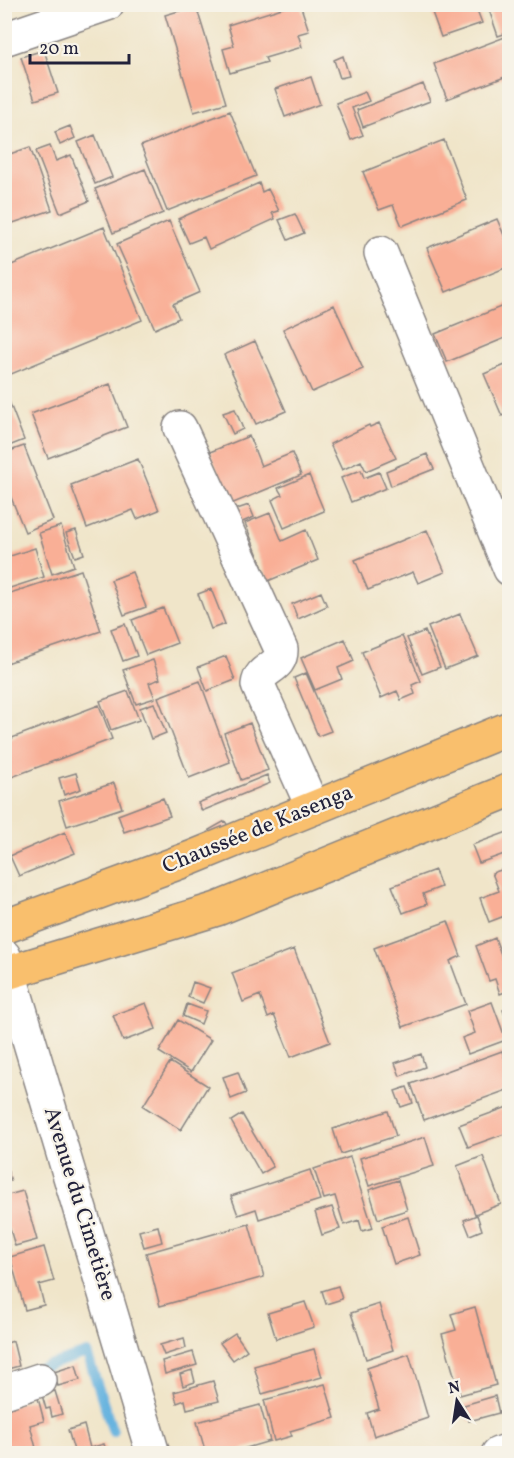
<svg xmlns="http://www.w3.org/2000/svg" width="514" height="1458" viewBox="0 0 514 1458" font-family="Vollkorn,serif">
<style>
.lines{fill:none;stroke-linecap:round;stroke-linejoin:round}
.stream{stroke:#66b3df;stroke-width:10}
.building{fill:#f9af96}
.minor-casing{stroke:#898482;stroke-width:36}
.major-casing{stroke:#898482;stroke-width:36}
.minor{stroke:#fff;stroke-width:33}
.major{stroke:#f9bf6d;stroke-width:33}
.labels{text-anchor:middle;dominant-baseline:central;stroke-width:4.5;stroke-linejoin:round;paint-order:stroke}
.street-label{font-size:22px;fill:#22223b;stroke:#f7f3e8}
</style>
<rect width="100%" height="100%" fill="#f7f3e8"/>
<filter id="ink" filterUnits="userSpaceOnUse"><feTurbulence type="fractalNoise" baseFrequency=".0167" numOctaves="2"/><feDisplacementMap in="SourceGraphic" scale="12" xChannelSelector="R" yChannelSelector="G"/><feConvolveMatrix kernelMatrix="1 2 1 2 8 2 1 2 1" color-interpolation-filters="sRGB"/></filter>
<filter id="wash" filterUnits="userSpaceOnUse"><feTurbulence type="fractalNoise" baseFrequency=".008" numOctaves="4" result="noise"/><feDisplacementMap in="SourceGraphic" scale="24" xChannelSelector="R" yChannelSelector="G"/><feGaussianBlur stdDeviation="1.35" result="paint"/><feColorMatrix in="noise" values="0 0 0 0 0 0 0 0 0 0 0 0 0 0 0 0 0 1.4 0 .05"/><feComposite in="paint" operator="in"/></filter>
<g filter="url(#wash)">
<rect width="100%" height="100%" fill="#f0e5c9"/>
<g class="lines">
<!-- stream -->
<path class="stream" d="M33 1370 87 1353 113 1432"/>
</g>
<g id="blocks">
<!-- building -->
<path class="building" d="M295 4H300L309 31 298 34 302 47 265 58 267 62 230 73 223 49 234 46 228 25Z
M429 4H483L484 7 477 10 482 23 441 37Z
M487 4H503L510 21V32L498 36Z
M196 6 226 103 194 112 165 15Z
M510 35V75L447 99 434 64Z
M44 50 58 93 35 100 21 57Z
M343 56 349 76 340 78 334 60Z
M311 77 320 104 285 117 275 89Z
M423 84 430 101 363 127 357 110Z
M365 92 369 101 352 108 363 135 351 140 336 103Z
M230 111 256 176 167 211 141 146Z
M70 126 75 138 60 145 55 132Z
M95 135 112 177 95 184 78 142Z
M444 140 467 200 402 226 393 205 379 210 363 172Z
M50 146 56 161 71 155 89 201 60 213 36 151Z
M30 147 52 210 4 226V156Z
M145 169 163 213 113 233 95 189Z
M259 183 262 192 268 189 279 211 272 213 275 219 209 249 204 237 189 243 178 219Z
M295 214 304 233 288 240 279 220Z
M497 219 510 249V266L446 292 427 248Z
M169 221 200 292 173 304 179 318 155 329 117 244Z
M104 227 142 320 4 377V268Z
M510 303V325L507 326 510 336 447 362 435 334Z
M334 305 363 369 312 392 283 329Z
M255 341 286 411 256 424 224 355Z
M510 363V412L502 416 484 374Z
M110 384 127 427 48 458 31 414Z
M7 396 24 440 4 448V397Z
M235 409 243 429 233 434 223 413Z
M379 423 396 458 366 471 361 461 342 470 330 444 369 425 370 427Z
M249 436 261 466 292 453 301 475 231 504 210 452Z
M24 446 53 520 25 532 4 480V453Z
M427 454 434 469 391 486 386 471Z
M138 459 159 510 137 519 133 510 87 528 71 485Z
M361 470 364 478 379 472 386 488 351 502 341 478Z
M309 475 324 511 284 528 272 500 282 495 278 488Z
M249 505 254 517 240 523 234 510Z
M270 513 282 541 306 530 318 560 268 581 245 523Z
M61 526 74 566 52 574 39 533Z
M76 530 84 554 75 557 66 533Z
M427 530 445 572 418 583 413 572 368 590 355 560Z
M35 548 44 577 4 590V558Z
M81 570 101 631 4 664V595Z
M132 572 146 607 124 615 111 580Z
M211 589 225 624 211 629 198 594Z
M321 592 327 606 298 619 292 604Z
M163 608 177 643 146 655 132 620Z
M460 614 478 656 445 669 428 627Z
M125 624 137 656 123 661 111 629Z
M425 631 440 667 422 674 407 638Z
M402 636 421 681 412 685 415 694 401 700 397 691 381 698 362 652Z
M345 639 354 661 338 668 342 679 315 690 301 658Z
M226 656 235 680 207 691 198 667Z
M153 660 160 679 149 683 155 698 136 704 123 670Z
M306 673 331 731 318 736 294 678Z
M200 681 230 762 189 778 158 697Z
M128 691 139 720 111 730 100 701Z
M154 703 166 733 151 739 140 708Z
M99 705 112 739 4 780V741Z
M250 723 268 770 241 780 224 733Z
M76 773 81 789 64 795 59 778Z
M267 775 270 783 202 811 198 803Z
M114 783 122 808 67 826 59 801Z
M163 798 170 816 124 832 118 815Z
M225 821 229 828 213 837 209 830Z
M510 831V852L479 863 472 845Z
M65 832 75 853 19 876 10 856Z
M510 867V920L507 915 489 922 480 898 499 891 492 873Z
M435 870 441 887 423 894 427 904 403 913 392 886Z
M448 921 461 956 450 961 466 1004 403 1027 374 948Z
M495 938 510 979V990L500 994 495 979 489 981 476 946Z
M294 949 330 1042 291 1057 274 1015 268 1018 260 995 243 1002 232 973Z
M193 982 210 988 203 1003 188 997Z
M492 1002 506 1040 468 1054 462 1038 475 1033 467 1011Z
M146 1003 156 1029 123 1041 113 1015Z
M187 1004 206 1011 201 1024 183 1016Z
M510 1008V1026H509L503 1010Z
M178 1020 211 1040 191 1072 159 1052Z
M502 1051 510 1072V1089L424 1120 411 1084Z
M421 1054 425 1067 400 1076 395 1063Z
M170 1062 208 1086 181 1130 143 1106Z
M238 1072 246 1093 231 1099 223 1077Z
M407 1087 413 1103 401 1107 395 1091Z
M510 1106V1132L468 1147 459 1125Z
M388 1111 396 1136 341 1154 333 1129Z
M242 1114 273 1167 261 1174 231 1121Z
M425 1137 434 1166 369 1186 360 1158Z
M483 1156 501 1204 475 1214 457 1166Z
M350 1157 373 1228 362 1231 359 1220 344 1225 335 1196 324 1199 314 1169Z
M4 1160 11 1181 4 1183Z
M310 1170 320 1200 259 1219 256 1209 238 1215 231 1196Z
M398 1180 407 1210 378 1219 369 1190Z
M23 1191 37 1240 15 1246 10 1229 4 1230V1196Z
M332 1207 340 1229 322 1235 315 1212Z
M477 1215 482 1230 470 1235 464 1220Z
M408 1217 420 1255 394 1264 382 1226Z
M249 1224 264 1277 160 1306 146 1253Z
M158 1226 162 1242 144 1247 139 1231Z
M4 1232 10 1250 4 1251Z
M44 1247 54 1281 39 1285 44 1305 25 1310 10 1257Z
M338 1286 342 1299 326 1304 322 1291Z
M305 1302 314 1327 276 1339 268 1313Z
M379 1304 393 1350 366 1359 351 1313Z
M475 1307 496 1385 460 1395 442 1334 456 1330 451 1314Z
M235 1333 247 1350 233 1360 220 1343Z
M184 1338 186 1348 164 1355 160 1345Z
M13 1341 19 1366 4 1370V1344Z
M314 1349 322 1377 262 1394 254 1366Z
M193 1352 197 1365 165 1374 162 1361Z
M409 1354 428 1418 374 1436 367 1413 379 1409 367 1368Z
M76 1365 80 1380 58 1386 54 1372Z
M192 1370 195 1382 183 1386 180 1374Z
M213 1381 219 1401 187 1409 185 1400 177 1403 174 1392Z
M325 1384 335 1418 290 1431 292 1436 274 1441 264 1400Z
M55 1391 62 1414 52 1417 50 1408 46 1409 42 1395Z
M495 1396 499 1413 469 1421 464 1405Z
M38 1398 44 1421 30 1425 36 1448 16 1454H4V1407Z
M260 1405 270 1441 226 1454H206L197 1422Z
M84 1425 90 1448 104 1444 107 1454H75L68 1430Z"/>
</g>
</g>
<g filter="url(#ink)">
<use href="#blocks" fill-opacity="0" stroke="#898482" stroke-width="1.5"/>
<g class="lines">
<!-- minor casing -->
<g class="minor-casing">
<path id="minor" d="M4 39 107 4
M381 253 510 569
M180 428 281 649C282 670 260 666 258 685L313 808
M4 956 153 1454
M4 1392 40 1380
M498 1454 510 1450"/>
</g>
<!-- major casing -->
<g class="major-casing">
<path id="major" d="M4 927 191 858 510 728
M4 972H10L217 909 510 790"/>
</g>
<!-- minor -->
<use href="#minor" class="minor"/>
<!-- major -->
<use href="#major" class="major"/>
</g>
</g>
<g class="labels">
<!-- street labels -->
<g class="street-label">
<text transform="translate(258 830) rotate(-22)">Chaussée de Kasenga</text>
<text transform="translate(79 1204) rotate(73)">Avenue du Cimetière</text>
</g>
</g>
<!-- margin -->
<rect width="514" height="1458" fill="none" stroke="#f7f3e8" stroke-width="24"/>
<!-- north arrow -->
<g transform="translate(457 1401) rotate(348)" stroke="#f7f3e8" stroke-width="4.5" paint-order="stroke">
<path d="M0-4.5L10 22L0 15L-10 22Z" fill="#22223b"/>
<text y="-9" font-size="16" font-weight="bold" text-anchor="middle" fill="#22223b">N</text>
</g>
<!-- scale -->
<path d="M30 54v9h99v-9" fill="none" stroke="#22223b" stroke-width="3"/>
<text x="39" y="54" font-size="18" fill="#22223b" stroke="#f7f3e8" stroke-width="4.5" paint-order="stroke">20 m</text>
</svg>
